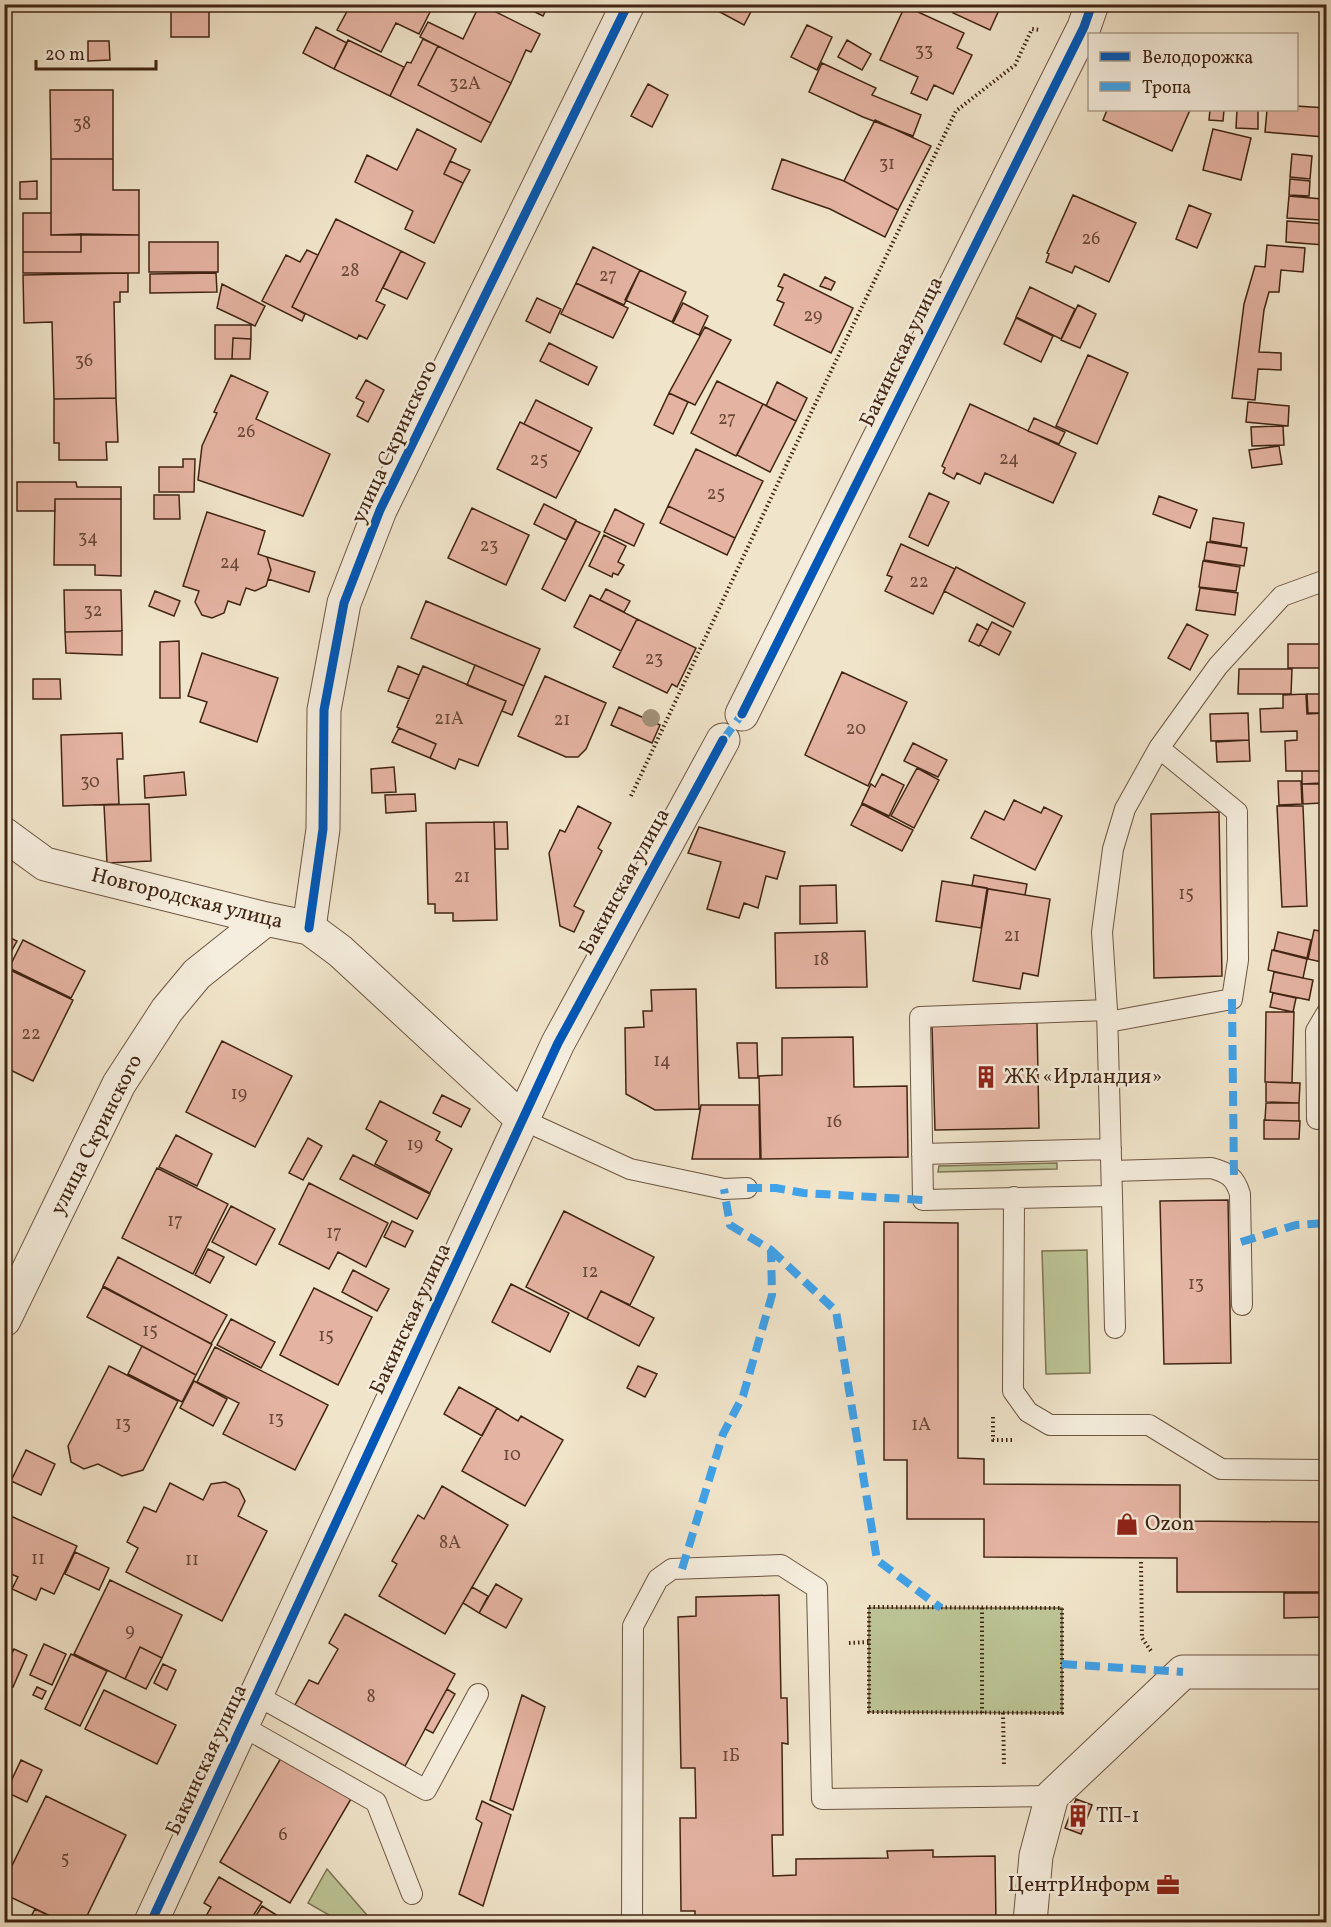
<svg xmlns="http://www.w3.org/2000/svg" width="1331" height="1927" viewBox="0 0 1331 1927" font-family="Vollkorn,serif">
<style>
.green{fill:#bcc495;stroke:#7e7454;stroke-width:1.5}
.building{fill:#e5b3a2;stroke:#412513;stroke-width:1.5}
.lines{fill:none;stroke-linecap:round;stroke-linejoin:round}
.service-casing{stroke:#6d5541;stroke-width:22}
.minor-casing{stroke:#6d5541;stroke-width:35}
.path{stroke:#412513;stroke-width:4;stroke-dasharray:1.5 3;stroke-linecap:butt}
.service{stroke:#f5eddd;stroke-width:20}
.minor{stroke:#f5eddd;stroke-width:33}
.quiet{stroke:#3fa2ea;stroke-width:8;stroke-dasharray:15 8;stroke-linecap:butt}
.cycleway-casing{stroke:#f5eddd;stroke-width:13}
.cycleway{stroke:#0057b8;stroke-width:9}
.tree{fill:#a19178}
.labels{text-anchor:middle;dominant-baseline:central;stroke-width:5;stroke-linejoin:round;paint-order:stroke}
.number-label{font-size:18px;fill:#6a4837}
.street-label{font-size:21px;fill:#412513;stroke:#f5eddd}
.poi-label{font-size:21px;fill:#412513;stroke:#f5eddd;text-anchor:start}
</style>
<rect width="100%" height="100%" fill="#f0e4ca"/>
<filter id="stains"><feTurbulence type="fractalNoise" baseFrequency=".00333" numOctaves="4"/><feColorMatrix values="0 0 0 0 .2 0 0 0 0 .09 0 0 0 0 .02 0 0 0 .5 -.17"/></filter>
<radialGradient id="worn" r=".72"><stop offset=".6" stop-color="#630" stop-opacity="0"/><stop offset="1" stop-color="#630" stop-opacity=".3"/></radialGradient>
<!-- green -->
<path class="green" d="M1057 1163V1169L938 1172 939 1166Z
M1087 1250 1090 1373 1046 1374 1042 1251Z
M869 1608H1062V1713L869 1712Z
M327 1869 373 1922H341L308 1903Z"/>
<!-- building -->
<path class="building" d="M171 4H209V37H171Z
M351 4H434L419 34 396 23 381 52 337 30Z
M480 4 540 34 531 52 526 50 511 83 420 37 428 22 463 39Z
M519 4H549L543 16Z
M705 4H755L744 25Z
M957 4H987L999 10 990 30 953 13Z
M905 6 964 33 957 48 972 55 953 94 934 85 927 100 911 93 918 77 880 60Z
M807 25 832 37 817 70 791 57Z
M316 27 347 43 334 69 303 53Z
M423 39 438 46 418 85 491 123 481 142 390 96 407 62 411 63Z
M348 40 404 67 390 96 334 69Z
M847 40 871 54 862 70 838 57Z
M88 41H109L110 60 88 61Z
M438 46 511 83 491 123 418 85Z
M822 63 876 88 872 95 921 115 913 136 863 117 809 92Z
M648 84 668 95 652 127 631 116Z
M50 90H113V159H51Z
M1296 106 1326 108V154L1323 153 1324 137 1265 132 1267 110H1296Z
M1107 110H1190L1172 151 1103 120Z
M1210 110H1224L1223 121 1209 120Z
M1237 110H1258V129L1236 128Z
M875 120 931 146 898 210 844 181Z
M417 129 456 149 444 174 463 183 434 243 405 229 413 211 355 182 367 155 397 170Z
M1213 129 1251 138 1241 180 1203 170Z
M1292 154 1312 156 1310 179 1290 177Z
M51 159H113V190H139V235H51Z
M782 159 844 181 898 210 885 237 830 209 772 189Z
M450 161 470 170 463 183 444 174Z
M1290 179 1310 181 1309 196 1289 195Z
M37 181V199H20V182Z
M1073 195 1136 223 1109 282 1075 266 1072 273 1046 262 1049 254 1047 253Z
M1289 196 1322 199 1320 220 1287 218Z
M1189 205 1211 214 1197 248 1176 239Z
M23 213H51V235L81 234V252H23Z
M336 219 401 251 376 301 385 305 367 339 359 335 357 339 292 307Z
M1287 221 1326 224 1324 245 1286 242Z
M81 234 139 235V273H23V252H81Z
M149 242H218V272H149Z
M1267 245 1305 248 1303 272 1281 270 1279 292H1269L1264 310 1259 352 1281 353V370L1258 369 1255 400 1232 398 1244 304 1255 266 1265 267Z
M593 247 640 270 624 305 576 283Z
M307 250 318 255 292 307 305 314 302 321 262 301 286 255 300 262Z
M401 251 425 263 407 299 383 288Z
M640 270 686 292 672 322 625 300Z
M128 273V292H120V302H114L116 398 54 399 52 322 24 323 23 275Z
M216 273 217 292 150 293V274Z
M784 274 853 308 831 353 774 325 784 303 777 300 783 288 778 286Z
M825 277 835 282 831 290 820 286Z
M576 283 628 308 613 338 561 314Z
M222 284 265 306 255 326 217 308Z
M1030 287 1075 309 1061 339 1016 317Z
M537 298 561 309 550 333 526 321Z
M683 303 708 316 699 335 673 323Z
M1078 305 1096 314 1080 348 1061 340Z
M1016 318 1053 336 1041 362 1004 344Z
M215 325H251V339L233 338 232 359H215Z
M705 327 731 340 695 405 669 393Z
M233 338 251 339 250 359H232Z
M549 343 597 367 588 385 540 361Z
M1088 355 1128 373 1097 444 1056 426Z
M1325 371H1326V431H1323Z
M231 375 268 392 256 419 330 454 303 516 198 480 202 446 217 413 214 412Z
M366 380 384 390 368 422 357 416 364 402 356 398Z
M717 381 763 404 736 456 691 433Z
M777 382 807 398 796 421 766 406Z
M669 393 688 402 673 434 654 425Z
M116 398 118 442H106L107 460H59V443H54V399Z
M536 400 592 428 580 452 524 424Z
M1248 402 1289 406 1288 426 1246 422Z
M763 404 796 421 770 472 737 455Z
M970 404 1076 453 1053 503 985 473 980 484 957 473 954 479 943 473 945 468 942 466Z
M1034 418 1065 432 1059 444 1028 431Z
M520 422 580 452 556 498 497 469Z
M1283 426 1284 445 1252 446 1251 427Z
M1279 446 1282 464 1252 468 1249 450Z
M696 449 763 481 735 538 668 506Z
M183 459H195L194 492H159V467H183Z
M17 482H76L77 487H121V499H55V511H17Z
M929 493 949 502 928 546 909 537Z
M154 495H179L180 519H154Z
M1159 496 1197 510 1190 528 1153 514Z
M55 499H121V576L95 575V565H54Z
M544 504 576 520 566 540 534 524Z
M668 506 735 538 727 555 660 523Z
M472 508 529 535 506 585 448 558Z
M615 509 644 524 634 546 604 532Z
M207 512 265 531 258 554 267 557 271 570 266 586 255 591 246 588 240 605 228 601 224 613 212 618 202 615 195 602 199 591 183 586Z
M1213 518 1244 523 1241 546 1210 541Z
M576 521 600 532 565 601 542 589Z
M604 535 626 546 618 562 624 565 618 575 613 573 612 577 589 566Z
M1207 542 1247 548 1244 566 1204 560Z
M901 544 955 569 933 614 885 591 892 577 887 575Z
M267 557 315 572 309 592 268 579 271 570Z
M1203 561 1240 567 1236 591 1199 587Z
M956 567 1025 603 1013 627 944 591Z
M1200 588 1238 593 1235 615 1196 610Z
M606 589 630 601 624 612 600 600Z
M64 590H121L122 631 65 632Z
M155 591 180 601 174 616 149 606Z
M590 595 637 619 621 651 574 627Z
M426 601 540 649 524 686 411 638Z
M637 619 696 648 677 687 672 684 667 693 613 667Z
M992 622 1011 632 999 655 980 645Z
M977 624 988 630 979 646 969 641Z
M1187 624 1208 635 1190 670 1168 658Z
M122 631V655L66 653 65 632Z
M179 641 180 698H160V642Z
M1288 644H1326V668H1288Z
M202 653 278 678 257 742 200 722 207 702 188 696Z
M475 665 524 686 512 715 502 711 506 701 467 685Z
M398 666 419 675 409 699 388 691Z
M423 666 506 701 478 766 459 759 455 769 430 758 436 744 397 727Z
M1239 669H1292L1291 694H1238Z
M842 672 907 702 868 786 805 755Z
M545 676 606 703 586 749 578 757H566L518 736Z
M33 679H60L61 699H33Z
M1306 694 1307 714 1326 713V763L1321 764V771H1286L1285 741 1297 740V731L1261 732 1260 709 1283 708V695Z
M1307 694H1326V713H1308Z
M619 707 660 725 652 743 611 725Z
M1248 713 1249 740 1211 741 1210 714Z
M399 728 436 744 430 758 392 742Z
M122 733 123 759H117L119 804 63 806 61 735Z
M1249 740 1250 761 1217 762 1216 742Z
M913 743 947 760 938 777 904 761Z
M1321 764H1326V782L1321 783Z
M394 767 396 792 372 793 371 769Z
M917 768 939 780 914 828 891 816Z
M1302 771H1321V783L1302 784Z
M184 772 186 795 145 798 144 776Z
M882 774 904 785 889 816 862 803 871 784 875 787Z
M1278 781H1301L1302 804 1279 805Z
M1321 783H1326V804H1322Z
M1302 784H1321V803L1303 804Z
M415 794 416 811 386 813 385 795Z
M1014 800 1041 813 1044 807 1062 816 1035 870 971 838 985 811 1004 820Z
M149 804 151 861 107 863 104 805Z
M862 804 913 830 902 851 851 825Z
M578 806 611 823 598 848 602 851 574 906 584 911 574 932 560 926 549 853 560 830 565 832Z
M1277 806H1303L1307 906 1282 907Z
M1219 812 1222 976 1154 978 1151 814Z
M494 822 497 920 453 921V913H435V904H428L426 823Z
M494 822H507L508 849H495Z
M699 827 785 852 777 879 766 876 758 908 744 903 739 918 707 909 721 862 688 853Z
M974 875 1027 884 1025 895 972 886Z
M942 881 987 888 981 928 936 921Z
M836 885 837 923 800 924V886Z
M988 889 1050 899 1038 976 1023 973 1020 989 973 981Z
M1314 930 1326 932V963L1308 959Z
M865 931 867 987 776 988 775 933Z
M1278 932 1311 940 1307 958 1274 950Z
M4 935 17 941 8 957 4 955Z
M23 940 85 971 71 998 9 968Z
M1272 950 1307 959 1303 978 1268 970Z
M8 969 73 1000 33 1081 4 1067V977Z
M1274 972 1313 980 1309 1000 1270 992Z
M696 989 699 1109 655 1110 626 1094 625 1028 644 1027 643 1011H652L651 990Z
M1273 993 1296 998 1293 1012 1270 1007Z
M1266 1012H1294L1292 1083 1265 1082Z
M1037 1023 1039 1128 935 1130 932 1026Z
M853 1037 854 1087 907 1086 908 1157 761 1159 759 1076 782 1075V1038Z
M222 1041 292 1076 255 1147 186 1112Z
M737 1043H757L758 1078H739Z
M1266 1082 1300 1083 1299 1103 1266 1102Z
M442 1095 470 1109 461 1127 433 1113Z
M380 1101 440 1132 436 1140 452 1149 430 1193 375 1164 387 1141 366 1129Z
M1266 1103H1299V1121L1265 1120Z
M701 1105H759L760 1159H692Z
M1264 1120 1300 1121 1299 1139H1264Z
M176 1135 212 1154 197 1186 159 1167Z
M308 1138 322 1146 303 1180 289 1173Z
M353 1155 430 1194 417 1219 340 1179Z
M157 1168 228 1204 193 1274 122 1238Z
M309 1183 388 1223 366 1267 338 1252 329 1269 279 1244Z
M1228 1200 1231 1363 1164 1364 1160 1201Z
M231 1206 275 1229 256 1265 212 1242Z
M564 1211 654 1257 630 1305 601 1291 587 1319 526 1287Z
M392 1221 413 1231 405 1247 384 1237Z
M884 1222 958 1223V1458L984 1459V1484L1180 1485V1521L1326 1522V1592H1177V1558L984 1557V1519H907V1460H884Z
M208 1249 224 1257 210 1283 195 1275Z
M118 1257 227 1315 211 1344 103 1286Z
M353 1270 389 1289 377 1311 342 1292Z
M511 1284 569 1313 550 1352 492 1322Z
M103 1287 212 1344 196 1375 87 1317Z
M314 1288 372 1317 338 1385 280 1355Z
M601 1291 654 1318 639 1346 587 1319Z
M231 1319 275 1342 261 1368 217 1345Z
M142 1346 196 1375 182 1402 128 1374Z
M215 1347 328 1405 295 1470 223 1434 239 1403 197 1382Z
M109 1366 178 1401 143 1470 122 1476 98 1464 84 1469 71 1462 68 1446Z
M638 1366 657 1374 645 1397 627 1388Z
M194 1381 227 1399 213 1426 180 1408Z
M459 1387 497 1408 482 1436 444 1414Z
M497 1408 518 1421 521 1416 563 1440 525 1506 462 1471Z
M26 1450 55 1464 41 1495 11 1481Z
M225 1482 239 1489 245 1501 238 1516 267 1531 222 1621 126 1572 138 1548 127 1542 144 1507 156 1512 170 1483 203 1500 211 1484Z
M442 1486 508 1525 445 1634 379 1596 397 1564 392 1561 418 1515 424 1519Z
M4 1513 77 1546 54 1594 41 1588 36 1600 12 1589 18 1577 4 1571Z
M75 1552 109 1568 99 1590 65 1574Z
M110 1580 182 1615 162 1658 140 1647 125 1679 74 1654Z
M496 1584 522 1599 506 1628 479 1613Z
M472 1587 488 1596 479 1613 463 1603Z
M1284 1593H1326V1617L1284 1618Z
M779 1595 781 1698H787L788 1744 782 1743 783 1835H772L773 1876 796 1875V1859L888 1858 887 1851 933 1850V1857L995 1856 996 1922H695V1911H681L680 1818H696L695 1768H681L678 1617 696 1616V1597Z
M345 1614 455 1674 405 1766 295 1705 309 1680 318 1684 338 1649 329 1643Z
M44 1644 66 1654 52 1685 30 1675Z
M4 1646 13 1650 4 1668Z
M140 1647 162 1658 146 1689 125 1679Z
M14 1649 27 1655 13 1687 4 1683V1670Z
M71 1654 107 1671 80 1726 45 1709Z
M163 1664 176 1670 167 1690 154 1683Z
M37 1687 46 1691 42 1699 33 1695Z
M447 1689 455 1694 433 1733 425 1729Z
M104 1690 176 1725 157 1764 85 1729Z
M522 1695 545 1707 513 1810 490 1800Z
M281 1758 351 1799 290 1903 220 1862Z
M21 1760 42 1770 27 1802 6 1792Z
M46 1796 126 1835 84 1922H63L4 1894V1882Z
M1076 1799 1092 1805 1081 1834 1065 1828Z
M482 1801 511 1815 483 1906 459 1894 482 1823 476 1819Z
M219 1877 262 1902 249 1922H212L205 1918 211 1907 204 1903Z
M262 1906 278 1916 273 1922H252Z
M35 1909 63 1922H28Z"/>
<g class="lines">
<!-- service casing -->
<g class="service-casing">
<path id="service" d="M1107 1010 920 1017 923 1200 1112 1196 1107 1010 1102 932 1113 849 1125 809 1159 748 1218 666 1282 596 1326 580
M1108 1022 1232 999 1238 960 1237 812 1159 748
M1317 1119 1316 1031 1326 1014
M523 1120 630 1169 724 1189 747 1188
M922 1154 1111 1149
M1112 1171 1211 1168C1227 1172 1235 1177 1240 1194L1242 1305
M1112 1196 1115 1328
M1014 1197 1013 1391 1028 1412 1050 1425H1149L1221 1469 1326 1470
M256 1695 426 1790 478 1694
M242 1726 376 1802 412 1894
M632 1922 633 1626 658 1579 672 1569 781 1565 817 1588 822 1799 1052 1796"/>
</g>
<!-- minor casing -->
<g class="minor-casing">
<path id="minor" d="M742 714 1084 27 1092 4
M4 834 45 864 266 919 309 928 340 951 523 1120
M309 928 323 829 324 710 344 603 380 510 628 4
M4 1320 119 1084 167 1010 197 974 266 919
M151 1922 558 1043 723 740
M1030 1922 1036 1856 1052 1796 1183 1672H1326"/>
</g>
<!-- path -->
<path class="path" d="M631 796 809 417 956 111 1015 65 1032 29 1040 30
M993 1417V1440H1013
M1141 1562 1142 1638 1151 1651
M869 1607 1062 1608V1713L869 1712Z
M849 1643 869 1642
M982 1713V1608
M1003 1713 1004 1766"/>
<!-- service -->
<use href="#service" class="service"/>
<!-- minor -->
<use href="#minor" class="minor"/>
<!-- quiet -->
<path class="quiet" d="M723 740 742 714
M1232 999 1234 1178
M747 1188H776L804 1193 923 1200
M1241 1242 1296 1225 1326 1223
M771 1250 836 1311 877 1560 941 1608
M682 1569 723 1434 743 1396 772 1295 771 1250 730 1225 724 1189
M1062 1664 1183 1672"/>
<!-- cycleway casing -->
<g class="cycleway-casing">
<path id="cycleway" d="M742 714 1084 27 1092 4
M309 928 323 829 324 710 344 603 380 510 628 4
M151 1922 558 1043 723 740"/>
</g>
<!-- cycleway -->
<use href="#cycleway" class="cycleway"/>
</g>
<!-- trees -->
<circle class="tree" cx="651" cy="718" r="9"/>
<!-- icons -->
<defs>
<g id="building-bare" transform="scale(1.8)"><path d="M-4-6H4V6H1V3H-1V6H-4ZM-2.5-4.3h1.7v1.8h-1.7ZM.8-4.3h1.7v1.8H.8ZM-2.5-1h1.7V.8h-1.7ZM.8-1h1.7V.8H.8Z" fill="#8f2418" stroke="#f5eddd" stroke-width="2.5" paint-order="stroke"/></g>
<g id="shop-bare" transform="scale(1.8)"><path d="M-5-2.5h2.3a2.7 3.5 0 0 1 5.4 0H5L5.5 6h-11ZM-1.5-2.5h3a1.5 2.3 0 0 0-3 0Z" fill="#8f2418" stroke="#f5eddd" stroke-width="2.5" paint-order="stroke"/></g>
<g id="office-bare" transform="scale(1.8)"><path d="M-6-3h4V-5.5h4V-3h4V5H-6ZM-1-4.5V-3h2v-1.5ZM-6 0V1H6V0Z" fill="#8f2418" stroke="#f5eddd" stroke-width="2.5" paint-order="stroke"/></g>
</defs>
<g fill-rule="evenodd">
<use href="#building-bare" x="986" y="1077"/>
<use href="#shop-bare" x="1127" y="1524"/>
<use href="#building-bare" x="1078" y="1816"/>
<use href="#office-bare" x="1168" y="1885"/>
</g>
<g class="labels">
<!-- number labels -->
<g class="number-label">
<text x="924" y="51">33</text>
<text x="465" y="84">32А</text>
<text x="82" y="124">38</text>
<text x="887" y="164">31</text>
<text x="1091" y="239">26</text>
<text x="350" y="271">28</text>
<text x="608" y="276">27</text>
<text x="813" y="316">29</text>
<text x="84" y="361">36</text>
<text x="727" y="419">27</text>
<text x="246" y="432">26</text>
<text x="1009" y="459">24</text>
<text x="539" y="460">25</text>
<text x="716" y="494">25</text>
<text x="88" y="538">34</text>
<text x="489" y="546">23</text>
<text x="230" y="563">24</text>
<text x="919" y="582">22</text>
<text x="93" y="611">32</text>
<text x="654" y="659">23</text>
<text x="449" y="719">21А</text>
<text x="562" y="720">21</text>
<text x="856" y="729">20</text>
<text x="90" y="782">30</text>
<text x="462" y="877">21</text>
<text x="1186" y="894">15</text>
<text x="1012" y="936">21</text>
<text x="821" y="960">18</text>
<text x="31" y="1034">22</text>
<text x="662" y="1061">14</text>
<text x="239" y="1094">19</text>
<text x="834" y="1122">16</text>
<text x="415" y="1145">19</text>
<text x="175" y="1221">17</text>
<text x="334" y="1233">17</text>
<text x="590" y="1272">12</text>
<text x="1196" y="1284">13</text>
<text x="150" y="1331">15</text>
<text x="326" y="1336">15</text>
<text x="276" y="1419">13</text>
<text x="123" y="1424">13</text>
<text x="921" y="1425">1А</text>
<text x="512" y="1455">10</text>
<text x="450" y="1543">8А</text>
<text x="38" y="1559">11</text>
<text x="192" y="1560">11</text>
<text x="130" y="1631">9</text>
<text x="371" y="1697">8</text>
<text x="731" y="1756">1Б</text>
<text x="283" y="1835">6</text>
<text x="65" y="1859">5</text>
</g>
<!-- street labels -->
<g class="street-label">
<text transform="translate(902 352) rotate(-64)">Бакинская улица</text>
<text transform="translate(395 442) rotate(-65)">улица Скринского</text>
<text transform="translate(625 882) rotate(-61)">Бакинская улица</text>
<text transform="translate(187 899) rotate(14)">Новгородская улица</text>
<text transform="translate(97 1135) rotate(-63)">улица Скринского</text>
<text transform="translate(411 1319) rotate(-65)">Бакинская улица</text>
<text transform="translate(207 1760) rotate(-65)">Бакинская улица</text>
</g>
<!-- poi labels -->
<g class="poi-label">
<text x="1004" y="1077">ЖК «Ирландия»</text>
<text x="1145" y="1524">Ozon</text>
<text x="1096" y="1816">ТП-1</text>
<text x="1150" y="1885" text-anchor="end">ЦентрИнформ</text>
</g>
</g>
<!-- margin -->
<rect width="1331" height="1927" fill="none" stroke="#f0e4ca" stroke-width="24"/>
<rect x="6" y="6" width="1319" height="1915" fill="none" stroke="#412513" stroke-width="3"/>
<rect x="12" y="12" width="1307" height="1903" fill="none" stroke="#412513" stroke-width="1.5"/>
<!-- legend -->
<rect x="1088" y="33" width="210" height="78" fill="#f5eddd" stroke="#ad9d8c" stroke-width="1.5"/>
<rect x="1100" y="52" width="30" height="9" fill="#0057b8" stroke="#ad9d8c" stroke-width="1.5"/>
<text x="1142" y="63" font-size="18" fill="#412513">Велодорожка</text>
<rect x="1100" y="82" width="30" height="9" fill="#3fa2ea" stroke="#ad9d8c" stroke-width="1.5"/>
<text x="1142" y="93" font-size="18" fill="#412513">Тропа</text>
<!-- scale -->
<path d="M36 60v9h120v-9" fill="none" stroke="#412513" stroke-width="3"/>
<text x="45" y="60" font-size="18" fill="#412513" stroke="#f5eddd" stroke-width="4.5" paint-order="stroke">20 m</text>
<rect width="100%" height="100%" filter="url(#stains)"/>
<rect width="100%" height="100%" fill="url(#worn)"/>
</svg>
